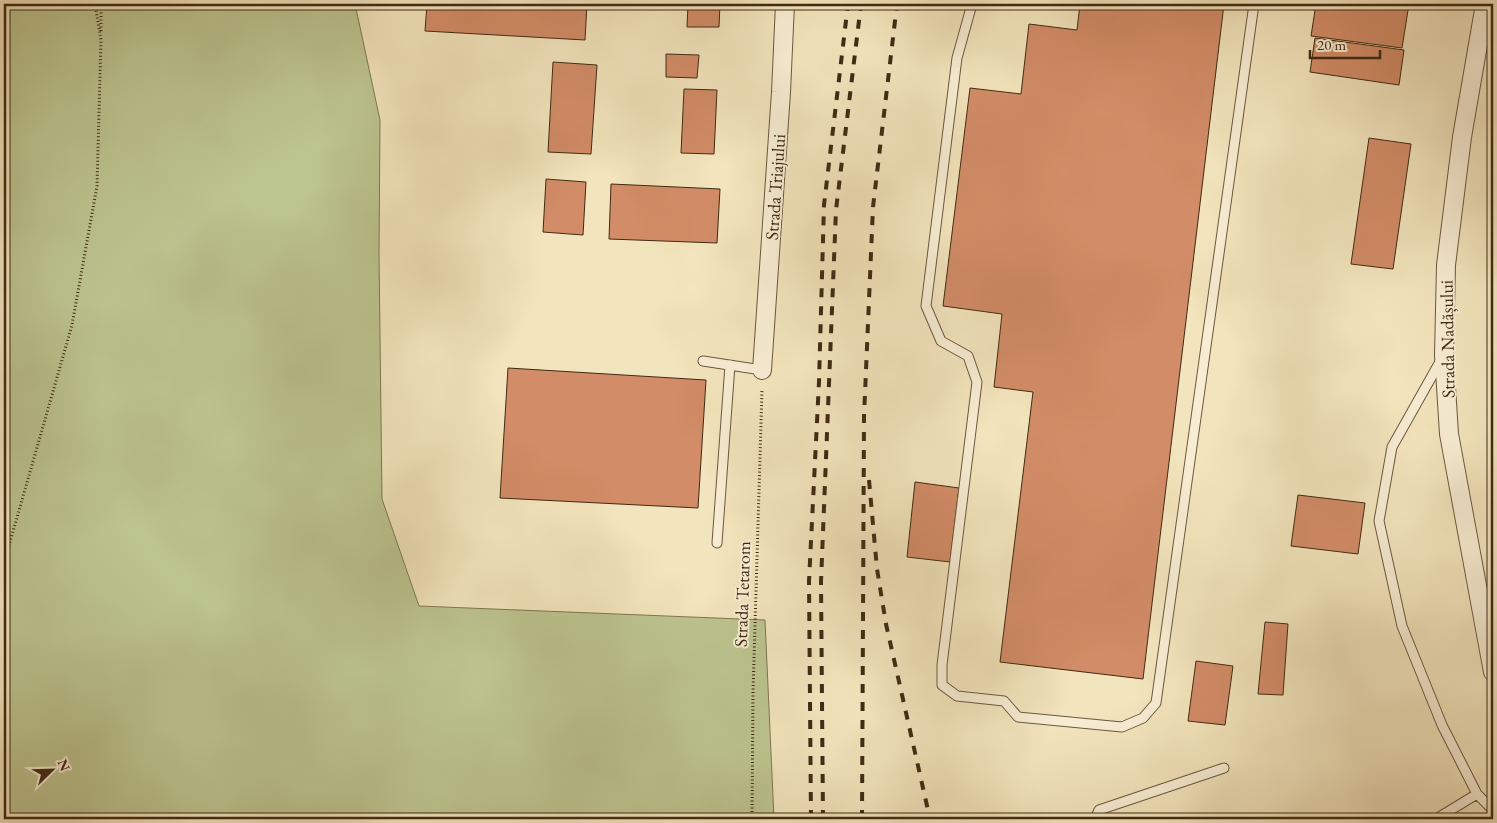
<svg xmlns="http://www.w3.org/2000/svg" width="1497" height="823" viewBox="0 0 1497 823" font-family="'EB Garamond',serif">
<style>
.green{fill:#bcc48f;stroke:#7e7752}
.building{fill:#d28c67;stroke:#402a14}
.lines{fill:none;stroke-linecap:round;stroke-linejoin:round}
.service-casing{stroke:#6c583e;stroke-width:11}
.minor-casing{stroke:#6c583e;stroke-width:20}
.path{stroke:#402a14;stroke-width:3;stroke-dasharray:1 2.5;stroke-linecap:butt}
.service{stroke:#f7edd3;stroke-width:9}
.minor{stroke:#f7edd3;stroke-width:18}
.rail{stroke:#402a14;stroke-width:4;stroke-dasharray:9 9;stroke-linecap:butt}
.labels{text-anchor:middle;dominant-baseline:central;stroke-width:4;stroke-linejoin:round;paint-order:stroke}
.street-label{font-size:18px;fill:#402a14;stroke:#f7edd3}
</style>
<rect width="100%" height="100%" fill="#f2e4bc"/>
<filter id="stains"><feTurbulence type="fractalNoise" baseFrequency=".004" numOctaves="4"/><feColorMatrix values="0 0 0 0 .2 0 0 0 0 .09 0 0 0 0 .02 0 0 0 .5 -.17"/></filter>
<radialGradient id="worn" r=".72"><stop offset=".6" stop-color="#630" stop-opacity="0"/><stop offset="1" stop-color="#630" stop-opacity=".3"/></radialGradient>
<!-- green -->
<path class="green" d="M4 4H355L380 120 379 254 382 499 419 606 765 620 774 819H4Z"/>
<!-- building -->
<path class="building" d="M427 4H587L585 40 425 31Z
M688 4H720L719 27H687Z
M1080 4H1224L1143 679 1000 662 1033 392 994 387 1002 314 943 306 970 88 1021 94 1029 24 1077 30Z
M1316 4H1409L1402 48 1311 36Z
M1315 38 1404 50 1399 85 1310 72Z
M666 54 699 55 697 78 666 77Z
M553 62 597 65 591 154 548 152Z
M684 89 717 90 714 154 681 153Z
M1369 138 1411 144 1393 269 1351 264Z
M546 179 586 182 583 235 543 232Z
M611 184 720 189 717 243 609 239Z
M508 368 706 380 698 508 500 498Z
M915 482 959 488 950 562 907 557Z
M1298 495 1365 503 1358 554 1291 546Z
M1265 622 1288 624 1283 695 1258 694Z
M1196 661 1233 666 1225 725 1188 721Z"/>
<g class="lines">
<!-- service casing -->
<g class="service-casing">
<path id="service" d="M972 4 957 58 926 306 941 341 968 356 977 382 942 665V685L957 696 1004 701 1018 717 1122 727 1143 718 1156 703 1254 4
M1441 360 1392 447 1379 521 1402 626 1442 725 1477 794 1493 810
M703 361 762 370
M717 543 730 365
M1095 819 1099 810 1224 768
M1436 819 1477 794"/>
</g>
<!-- minor casing -->
<g class="minor-casing">
<path id="minor" d="M1485 4 1462 137 1446 265 1444 355 1449 434 1493 672
M762 370 781 92 785 4"/>
</g>
<!-- path -->
<path class="path" d="M101 31V4
M4 563 72 325 97 186 101 40 95 4
M752 819 753 693 762 390"/>
<!-- service -->
<use href="#service" class="service"/>
<!-- minor -->
<use href="#minor" class="minor"/>
<!-- rail -->
<path class="rail" d="M869 480 877 569 886 624 930 819
M811 819 809 581 819 382 824 205 848 4
M823 819 821 582 836 210 861 4
M862 819 864 417 873 207 897 4"/>
</g>
<g class="labels">
<!-- street labels -->
<g class="street-label">
<text transform="translate(775 187) rotate(-86)">Strada Triajului</text>
<text transform="translate(1447 339) rotate(-91)">Strada Nadășului</text>
<text transform="translate(742 594) rotate(-88)">Strada Tetarom</text>
</g>
</g>
<!-- margin -->
<rect width="1497" height="823" fill="none" stroke="#f2e4bc" stroke-width="20"/>
<rect x="5" y="5" width="1487" height="813" fill="none" stroke="#402a14" stroke-width="2.5"/>
<rect x="10" y="10" width="1477" height="803" fill="none" stroke="#402a14"/>
<!-- north arrow -->
<g transform="translate(52 770) rotate(67)" stroke="#f7edd3" stroke-width="4" paint-order="stroke">
<path d="M0-4L9 19L0 12L-9 19Z" fill="#402a14"/>
<text y="-8" font-size="14" font-weight="bold" text-anchor="middle" fill="#402a14">N</text>
</g>
<!-- scale -->
<path d="M1310 50v8h70v-8" fill="none" stroke="#402a14" stroke-width="2.5"/>
<text x="1317" y="50" font-size="15" fill="#402a14" stroke="#f7edd3" stroke-width="4" paint-order="stroke">20 m</text>
<rect width="100%" height="100%" filter="url(#stains)"/>
<rect width="100%" height="100%" fill="url(#worn)"/>
</svg>
